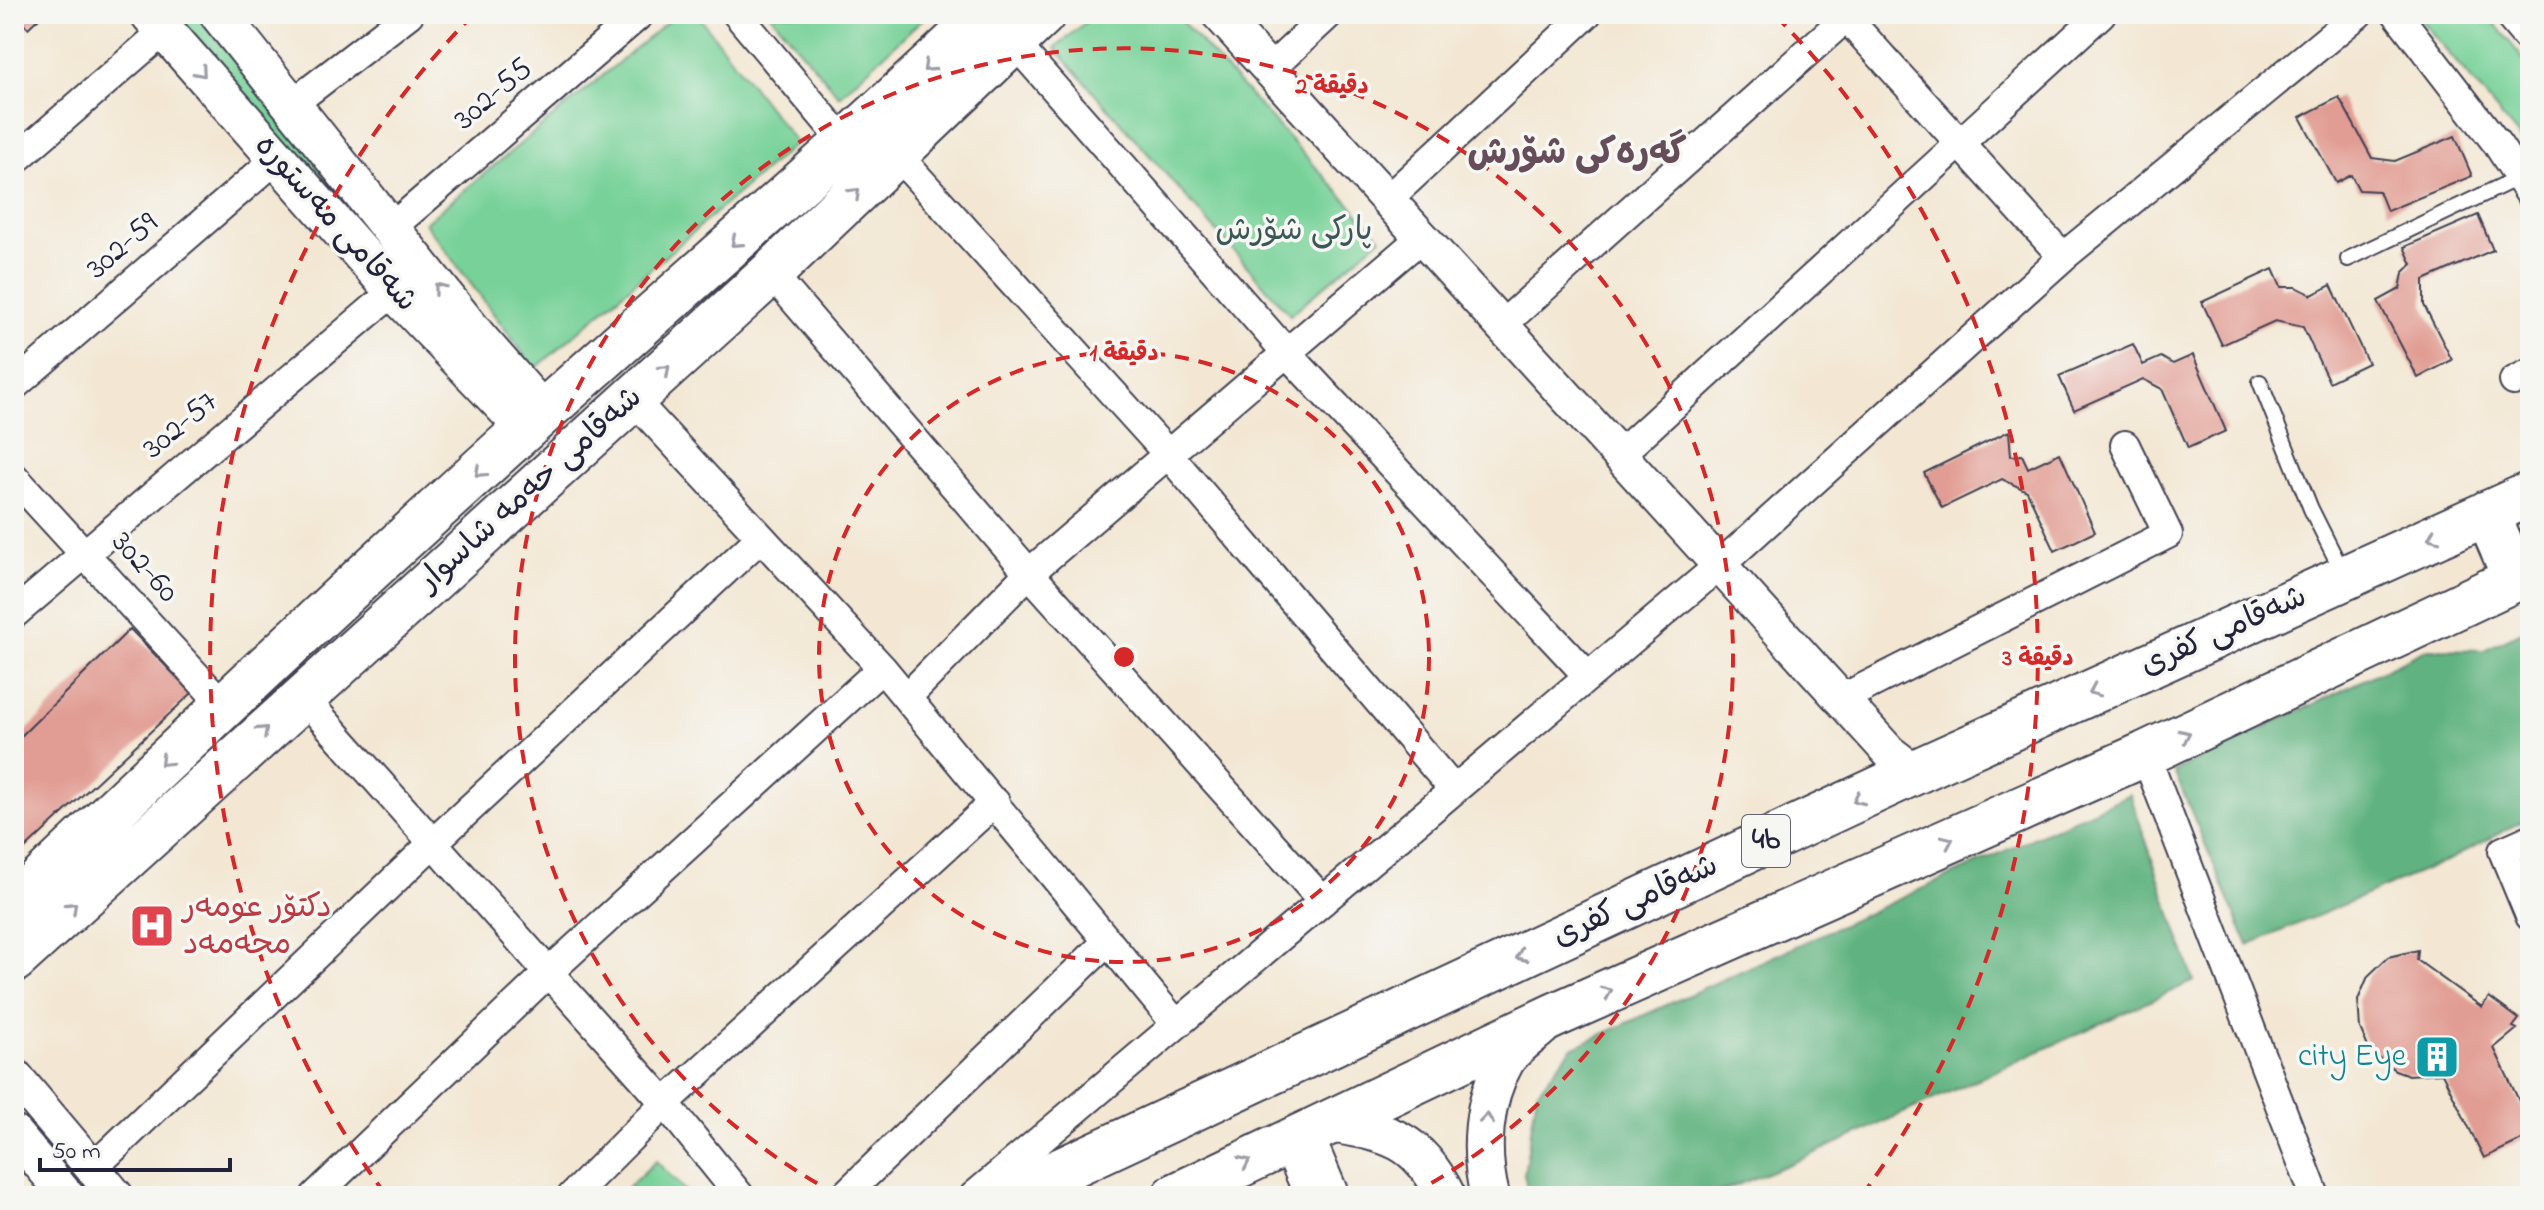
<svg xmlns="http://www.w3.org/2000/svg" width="2544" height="1210" viewBox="0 0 2544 1210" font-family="'Indie Flower','Playpen Sans Arabic',sans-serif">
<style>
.green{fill:#77d198;stroke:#4c7a6a;stroke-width:2}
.forest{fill:#61b380;stroke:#426a5e;stroke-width:2}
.building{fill:#e19c93}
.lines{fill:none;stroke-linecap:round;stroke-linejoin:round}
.service-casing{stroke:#414052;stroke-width:18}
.minor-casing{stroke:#414052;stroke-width:32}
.tertiary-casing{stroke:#414052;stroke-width:38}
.secondary-casing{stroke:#414052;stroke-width:42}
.primary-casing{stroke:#414052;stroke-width:48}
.trunk-casing{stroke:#414052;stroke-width:48}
.service{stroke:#fff;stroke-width:14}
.minor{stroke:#fff;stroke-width:28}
.tertiary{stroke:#fff;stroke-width:34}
.secondary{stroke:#fff;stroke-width:38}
.primary{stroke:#fff;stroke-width:44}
.trunk{stroke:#fff;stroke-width:44}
.oneway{stroke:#9c9ca7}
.ring{fill:none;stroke:#d62828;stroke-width:4;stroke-dasharray:14 10}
.labels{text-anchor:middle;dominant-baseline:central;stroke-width:7;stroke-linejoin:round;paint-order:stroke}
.shield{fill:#f6f6f2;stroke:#626272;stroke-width:2}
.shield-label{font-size:30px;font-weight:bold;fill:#22223b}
.street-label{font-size:32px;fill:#22223b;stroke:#f6f6f2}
.park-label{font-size:32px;fill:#3c5757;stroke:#f6f6f2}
.health-label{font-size:32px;fill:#be3a42;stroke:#f6f6f2;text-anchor:start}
.culture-label{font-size:32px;fill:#0d838f;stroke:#f6f6f2;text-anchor:end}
.quarter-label{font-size:36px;font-weight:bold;fill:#654d5a;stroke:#f6f6f2}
.centre{fill:#d62828;stroke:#f6f6f2;stroke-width:4}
.ring-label{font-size:24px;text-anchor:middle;font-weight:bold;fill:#d62828;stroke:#f6f6f2;stroke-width:7;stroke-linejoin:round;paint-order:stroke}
</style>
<rect width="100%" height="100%" fill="#f6f6f2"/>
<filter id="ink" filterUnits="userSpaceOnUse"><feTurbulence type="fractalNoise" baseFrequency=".0125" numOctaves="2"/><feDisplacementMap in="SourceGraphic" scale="16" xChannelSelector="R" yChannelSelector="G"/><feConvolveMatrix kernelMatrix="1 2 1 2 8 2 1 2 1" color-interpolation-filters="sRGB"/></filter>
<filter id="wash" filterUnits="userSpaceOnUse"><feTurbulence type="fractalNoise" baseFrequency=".006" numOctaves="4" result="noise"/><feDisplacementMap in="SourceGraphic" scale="32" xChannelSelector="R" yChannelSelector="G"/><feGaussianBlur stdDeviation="1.8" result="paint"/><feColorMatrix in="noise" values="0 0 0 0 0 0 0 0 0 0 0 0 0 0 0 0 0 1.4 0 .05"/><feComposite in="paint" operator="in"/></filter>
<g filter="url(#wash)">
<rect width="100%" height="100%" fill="#f3e7d3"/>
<!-- green -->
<path class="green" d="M165 14H196L409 269 402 277Z
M677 14H697L796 143 535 369 425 223Z
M770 14H928L839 96Z
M1095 14H1175L1381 238 1290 315 1055 48Z
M2416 14H2487L2530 67V150Z
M656 1161 690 1196H619Z"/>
<!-- forest -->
<path class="forest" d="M2530 628V817L2451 859 2248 945 2174 771 2428 649 2484 650Z
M2130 794 2194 981 1802 1159 1710 1196H1529L1524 1174 1537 1092 1572 1048Z"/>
<g id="blocks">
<!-- building -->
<path class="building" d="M15 14H43L28 28Z
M2339 97 2372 158 2395 161 2455 136 2472 176 2387 211 2379 191 2359 190 2351 175 2336 183 2300 117Z
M2478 215 2493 250 2424 280V305L2452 360 2418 378 2378 301 2400 289 2403 273 2412 264 2404 247Z
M2273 269 2281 287H2296L2312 295 2331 285 2368 363 2329 382 2303 327 2275 321 2222 345 2202 302Z
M2133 344 2143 365 2161 357 2173 364 2193 355 2226 431 2188 448 2162 389 2143 379 2074 410 2059 376Z
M2009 431 2011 456 2022 455 2028 468 2060 453 2095 532 2055 551 2027 491 2002 479 1942 508 1924 473Z
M130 629 192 693 14 859V743Z
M2418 950 2417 960 2482 1007 2489 997 2519 1019 2513 1027 2517 1029 2494 1048 2530 1124V1136L2484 1158 2442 1073 2409 1075 2395 1070 2370 1052 2360 1028 2358 1000 2368 976 2388 957Z"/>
</g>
</g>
<g filter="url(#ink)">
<use href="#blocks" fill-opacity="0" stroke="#414052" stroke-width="2"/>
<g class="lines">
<!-- service casing -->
<g class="service-casing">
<path id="service" d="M2348 259 2520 177
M2260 382 2311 509 2343 573"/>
</g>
<!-- minor casing -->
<g class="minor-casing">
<path id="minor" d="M737 14 846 144
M1843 14 2063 257
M2397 14 2498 145 2530 194
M1013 41 1286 352 1588 676
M1269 70 1329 14
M292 104 409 14
M893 156 908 167 1168 454 1454 790
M14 161 165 30
M1388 199 1587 14
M392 227 640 14
M771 273 1029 573 1323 901
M1502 325 1850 14
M2514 381 2530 373
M14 386 276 159
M633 399 882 668 1176 1024
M1619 455 2101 14
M14 477 223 705
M14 614 394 291
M302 696 665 1103 740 1196
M907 697 1029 573 1422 237
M1841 699 2168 534 2125 445
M2145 754 2315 1196
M2530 839 2503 851 2530 916
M1308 1132 1335 1196
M1286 1142 1309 1196
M94 1167 434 842 759 539
M315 1196 549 972 882 668
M572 1196 665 1103 995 802
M844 1196 1108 941
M974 1196 1720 565 2063 257 2358 14"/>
</g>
<!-- tertiary casing -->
<g class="tertiary-casing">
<path id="tertiary" d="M1219 14 1889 752 1915 772
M14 1075 116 1196
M14 1133 67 1196"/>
</g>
<!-- secondary casing -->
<g class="secondary-casing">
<path id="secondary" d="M150 14 394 291 527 430
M219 14 477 337 543 412
M2514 14 2530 33
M1329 1123C1390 1133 1416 1137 1446 1196
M1490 1196C1479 1152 1482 1101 1505 1061 1513 1048 1530 1037 1541 1027"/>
</g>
<!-- primary casing -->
<g class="primary-casing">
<path id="primary" d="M14 905C190 737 367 571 547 409 694 277 842 149 985 14
M14 960 771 273 1043 14"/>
</g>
<!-- trunk casing -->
<g class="trunk-casing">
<path id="trunk" d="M2487 513 2515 578
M1006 1196 1915 772 2530 494
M1175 1196 1553 1016 2145 754 2530 572"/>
</g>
<!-- service -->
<use href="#service" class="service"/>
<!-- minor -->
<use href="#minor" class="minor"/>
<!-- tertiary -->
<use href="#tertiary" class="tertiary"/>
<!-- secondary -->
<use href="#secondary" class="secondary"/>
<!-- primary -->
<use href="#primary" class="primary"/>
<!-- trunk -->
<use href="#trunk" class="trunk"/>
</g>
<!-- one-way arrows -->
<defs><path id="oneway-chevron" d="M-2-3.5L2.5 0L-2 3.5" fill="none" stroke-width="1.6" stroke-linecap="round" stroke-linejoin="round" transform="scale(2)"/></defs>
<g class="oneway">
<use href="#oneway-chevron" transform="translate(928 67) rotate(137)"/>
<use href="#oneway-chevron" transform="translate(201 72) rotate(49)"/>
<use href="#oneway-chevron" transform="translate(855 193) rotate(-44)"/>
<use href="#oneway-chevron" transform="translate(736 242) rotate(139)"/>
<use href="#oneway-chevron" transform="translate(439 288) rotate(-128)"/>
<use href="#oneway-chevron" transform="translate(665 370) rotate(-42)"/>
<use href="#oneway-chevron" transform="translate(480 472) rotate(138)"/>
<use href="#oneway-chevron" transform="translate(2433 537) rotate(156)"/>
<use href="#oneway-chevron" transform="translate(2094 691) rotate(156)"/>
<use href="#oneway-chevron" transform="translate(263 731) rotate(-43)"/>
<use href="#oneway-chevron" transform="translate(2185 735) rotate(-25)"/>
<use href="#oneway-chevron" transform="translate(165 761) rotate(136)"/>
<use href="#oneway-chevron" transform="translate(1858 799) rotate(155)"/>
<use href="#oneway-chevron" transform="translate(1948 841) rotate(-24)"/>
<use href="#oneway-chevron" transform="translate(72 907) rotate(-43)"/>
<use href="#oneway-chevron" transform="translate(1521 956) rotate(155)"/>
<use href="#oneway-chevron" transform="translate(1607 992) rotate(-24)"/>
<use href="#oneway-chevron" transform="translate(1487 1119) rotate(-83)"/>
<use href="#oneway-chevron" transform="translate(1245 1162) rotate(-26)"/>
</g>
</g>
<!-- distance rings -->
<g class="ring">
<circle cx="1124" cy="657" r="305"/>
<path d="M838 1195A609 609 0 1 1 1410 1195"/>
<path d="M385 1194A914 914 0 0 1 472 16M1776 16A914 914 0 0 1 1863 1194"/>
</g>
<!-- icons -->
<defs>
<g id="hospital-square" transform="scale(2.3)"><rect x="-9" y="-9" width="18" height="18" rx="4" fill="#e0444e" stroke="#f6f6f2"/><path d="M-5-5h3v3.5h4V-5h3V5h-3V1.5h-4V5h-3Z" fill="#fff"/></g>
<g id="building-square" transform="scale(2.3)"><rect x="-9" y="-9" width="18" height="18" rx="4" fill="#0f9aa8" stroke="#f6f6f2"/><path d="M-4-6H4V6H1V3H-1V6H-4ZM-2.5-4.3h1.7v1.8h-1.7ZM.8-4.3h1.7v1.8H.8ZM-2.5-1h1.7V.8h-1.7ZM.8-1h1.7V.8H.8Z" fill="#fff"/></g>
</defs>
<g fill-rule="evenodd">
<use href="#hospital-square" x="152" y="926"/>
<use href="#building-square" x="2437" y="1057"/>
</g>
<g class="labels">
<!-- shield labels -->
<rect class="shield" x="1742" y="815" width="48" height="52" rx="6"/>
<g class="shield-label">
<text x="1766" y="841">4b</text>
</g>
<!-- street labels -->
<g class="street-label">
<text transform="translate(494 95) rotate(-41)">302-55</text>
<text transform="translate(335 224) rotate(48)">شەقامی مەستورە</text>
<text transform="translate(123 247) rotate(-41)">302-59</text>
<text transform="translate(181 426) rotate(-40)">302-57</text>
<text transform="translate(531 490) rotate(-42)">شەقامی حەمە شاسوار</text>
<text transform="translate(144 568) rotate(48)">302-60</text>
<text transform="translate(2224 632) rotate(-24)">شەقامی کفری</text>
<text transform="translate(1636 902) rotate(-25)">شەقامی کفری</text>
</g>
<!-- park labels -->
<g class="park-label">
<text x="1294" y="231">پارکی شۆرش</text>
</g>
<!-- health labels -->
<g class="health-label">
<text x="183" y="908">دکتۆر عومەر<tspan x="183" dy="37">محەمەد</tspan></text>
</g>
<!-- culture labels -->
<g class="culture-label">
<text x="2406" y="1057">city Eye</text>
</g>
<!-- quarter labels -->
<g class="quarter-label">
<text x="1577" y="154">گەرەکی شۆرش</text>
</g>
</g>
<circle cx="1124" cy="657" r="12" class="centre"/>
<g class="ring-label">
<text x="1332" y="93">2 دقيقة</text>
<text x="1124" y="360">1 دقيقة</text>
<text x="2038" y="665">3 دقيقة</text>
</g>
<!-- margin -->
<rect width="2544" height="1210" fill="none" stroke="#f6f6f2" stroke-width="48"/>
<!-- scale -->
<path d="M40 1158v12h190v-12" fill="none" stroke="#22223b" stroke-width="4"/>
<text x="52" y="1158" font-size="24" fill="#22223b" stroke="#f6f6f2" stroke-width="6" paint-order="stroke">50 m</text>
</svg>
